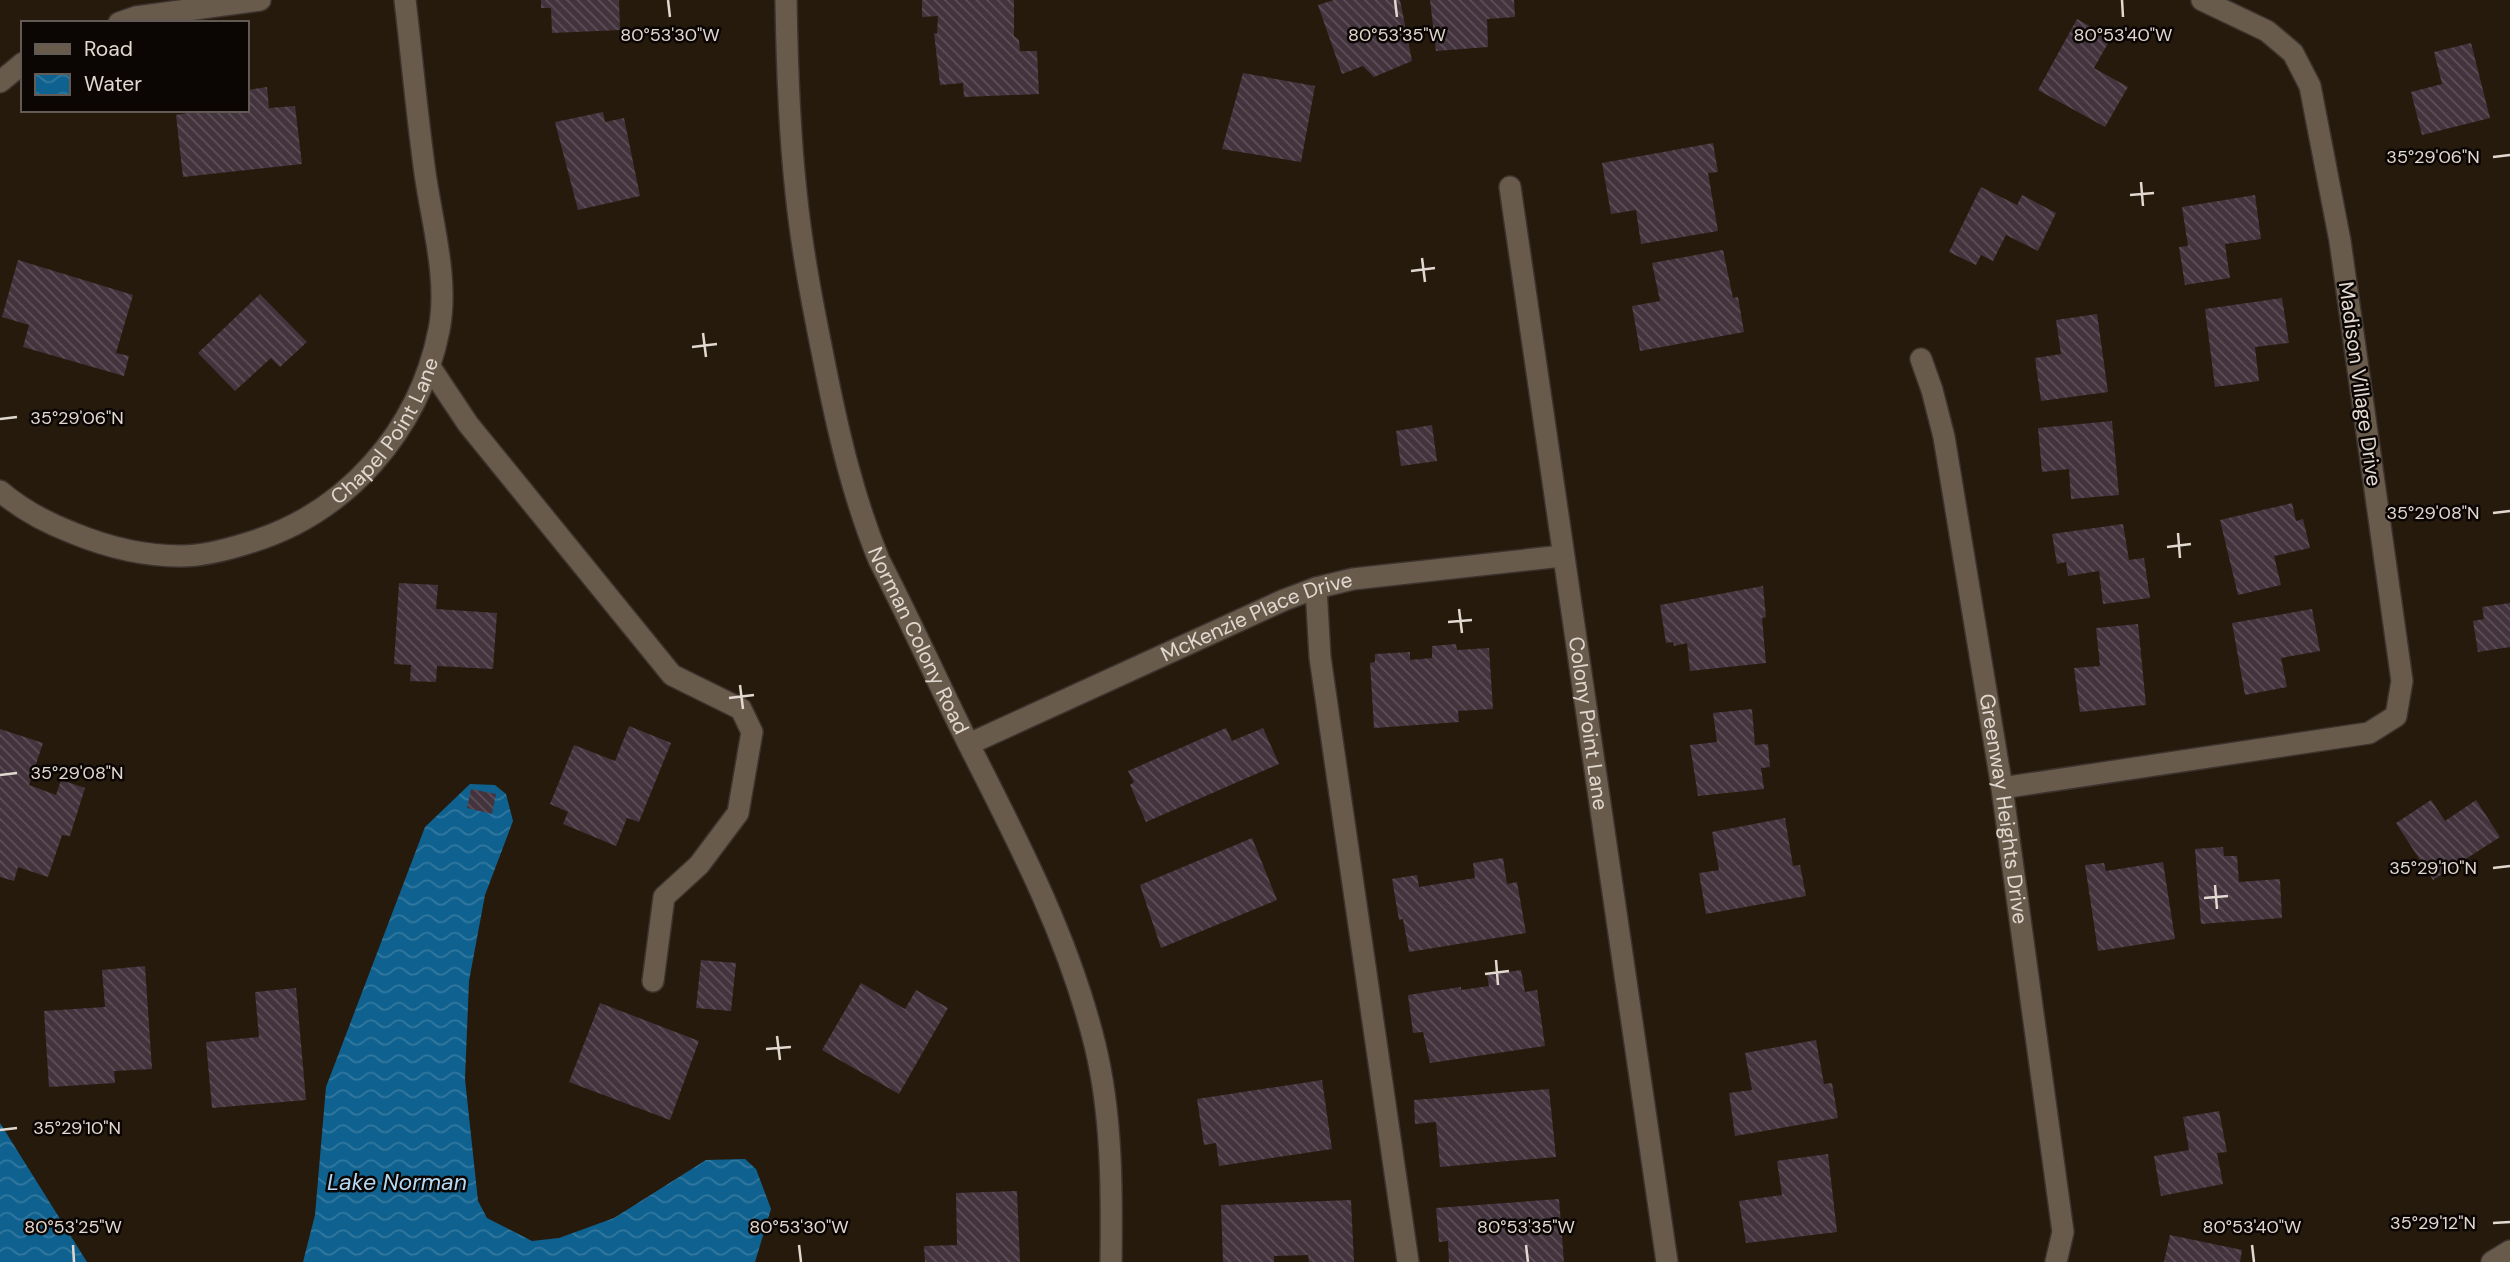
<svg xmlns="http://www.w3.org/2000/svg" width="2510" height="1262" viewBox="0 0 2510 1262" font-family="'DM Sans',sans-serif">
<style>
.water{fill:url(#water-waves)}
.building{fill:url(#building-back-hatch)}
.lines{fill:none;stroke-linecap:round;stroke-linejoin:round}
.minor-casing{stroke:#3d332e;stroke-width:24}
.minor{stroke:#695b4c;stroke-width:21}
.ticks{fill:none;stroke:#e1d8d0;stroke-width:2.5}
.labels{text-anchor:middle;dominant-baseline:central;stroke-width:5;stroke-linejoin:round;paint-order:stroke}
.street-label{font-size:21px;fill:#e1d8d0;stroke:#0b0603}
.water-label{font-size:23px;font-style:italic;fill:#b5d9f4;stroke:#0b0603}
.ticks-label{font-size:18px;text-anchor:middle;fill:#e1d8d0;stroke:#0b0603;stroke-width:5;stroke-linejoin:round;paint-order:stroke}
</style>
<defs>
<pattern id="water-waves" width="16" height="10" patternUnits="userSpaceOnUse" patternTransform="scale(1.75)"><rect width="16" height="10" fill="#0f6290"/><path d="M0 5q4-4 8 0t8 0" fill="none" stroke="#32789f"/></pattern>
<pattern id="building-back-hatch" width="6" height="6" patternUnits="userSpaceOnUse" patternTransform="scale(1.75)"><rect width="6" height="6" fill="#43333d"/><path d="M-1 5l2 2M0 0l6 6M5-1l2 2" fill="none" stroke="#5e5058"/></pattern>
</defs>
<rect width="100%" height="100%" fill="#261a0d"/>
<!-- water -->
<path class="water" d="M470 784 495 785 506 794 513 821 485 895 469 981 465 1079 478 1201 487 1218 532 1241 559 1238 614 1218 706 1160 745 1159 756 1169 771 1209 755 1262H303L315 1215 326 1087 425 827Z
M0 1123 87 1262H0Z"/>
<!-- building -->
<path class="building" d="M541 0H619L620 30 552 33 551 8H541Z
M922 0H1014V36L1019 40 1020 51H1037L1039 94 964 97 963 83 940 85 934 33 937 34 938 16 922 17Z
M1334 0H1400L1412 61 1374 77 1363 66 1342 74 1318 5Z
M1430 0H1514L1515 17 1487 19 1488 47 1436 51Z
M2077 19 2111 38 2094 68 2128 87 2105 127 2038 90Z
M2471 43 2490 118 2422 135 2411 92 2442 84 2434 52Z
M1243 73 1315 86 1301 162 1222 149Z
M267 87 269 108 295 106 302 164 183 177 176 115 204 110H247V90Z
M603 112 605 122 624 118 640 196 578 210 555 122Z
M1713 143 1718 172 1708 173 1718 231 1641 244 1636 210 1611 214 1602 163Z
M1981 187 2017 205 2022 195 2056 213 2038 251 2006 235 1993 261 1981 255 1976 265 1949 252Z
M2255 195 2261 239 2225 244 2230 278 2185 285 2179 247 2188 246 2182 207Z
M1723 250 1733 298 1738 297 1744 332 1640 351 1632 306 1660 301 1652 263Z
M18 260 133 295 116 353 129 356 124 376 23 347 29 325 2 317Z
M260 294 307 342 280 367 271 358 235 391 198 353Z
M2282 298 2289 343 2255 347 2259 381 2215 387 2205 309Z
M2097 314 2108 392 2041 401 2035 358 2061 354 2056 320Z
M2112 421 2119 495 2071 499 2069 469 2042 472 2038 428Z
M1432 425 1437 461 1401 466 1396 431Z
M2292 503 2296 521 2303 519 2310 548 2274 556 2281 585 2238 595 2220 520Z
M2123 524 2129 560 2144 558 2150 598 2103 604 2099 571 2068 576 2066 562 2057 564 2052 534Z
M399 583 438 585 436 609 497 613 493 669 437 666 436 682 410 681 411 665 394 664Z
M1763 586 1766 617 1762 618 1766 663 1690 671 1687 643 1674 646 1673 642 1666 643 1660 605Z
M2510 603V647L2478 652 2473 621 2484 619 2482 607Z
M2312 609 2320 651 2281 658 2287 687 2245 695 2232 623Z
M2138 624 2146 705 2080 712 2074 668 2100 666 2096 628Z
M1456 644 1457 650 1489 648 1493 709 1458 711 1459 722 1374 728 1370 663 1375 662V654L1410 652V660L1432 658V646Z
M1752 709 1755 745 1768 744 1770 767 1761 768 1764 789 1698 796 1690 745 1717 742 1713 713Z
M629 726 671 743 639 822 627 818 616 846 563 824 568 812 550 804 574 745 615 761Z
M1226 728 1232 741 1263 728 1279 764 1146 822 1130 785 1134 782 1128 771Z
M0 729 43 743 29 785 56 795 61 780 85 788 70 836 62 835 48 877 18 867 14 881 0 877Z
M471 789 496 794 492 814 467 808Z
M2431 800 2445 821 2476 800 2500 837 2433 880 2396 823Z
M1785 818 1793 866 1800 865 1806 896 1706 914 1699 873 1719 870 1712 832Z
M1252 838 1277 900 1161 948 1140 885Z
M2223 847 2224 856H2237L2239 882 2280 879 2282 918 2201 924 2195 849Z
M1503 858 1507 884 1517 882 1526 933 1409 952 1403 919 1399 920 1392 879 1417 875 1419 887 1475 878 1473 863Z
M2163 862 2175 939 2098 951 2085 865 2104 863 2106 871Z
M701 960 736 963 731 1011 696 1008Z
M145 966 152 1069 114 1071 115 1083 49 1087 44 1011 105 1007 102 970Z
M1521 970 1525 992 1537 990 1545 1046 1430 1063 1423 1032 1413 1033 1408 995 1461 987V990L1489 986 1487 975Z
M861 983 905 1009 916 990 948 1008 899 1094 822 1050Z
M296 988 306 1100 212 1108 206 1042 259 1037 255 992Z
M600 1003 699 1041 670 1120 569 1082Z
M1816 1040 1824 1084 1832 1083 1838 1118 1735 1136 1729 1093 1752 1090 1745 1053Z
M1322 1080 1332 1149 1219 1166 1216 1143 1204 1145 1197 1099Z
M1549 1089 1556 1157 1440 1167 1436 1122 1415 1124 1414 1100Z
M2219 1111 2227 1152 2217 1153 2223 1184 2161 1196 2154 1156 2189 1150 2183 1117Z
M1828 1154 1837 1232 1746 1243 1739 1201 1782 1195 1777 1161Z
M1017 1191 1020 1262H925L924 1246 957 1245 956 1193Z
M1559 1199 1564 1262H1449L1448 1241 1439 1242 1436 1208Z
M1351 1200 1354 1262H1309L1308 1255 1274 1256V1262H1223L1221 1205Z
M2170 1235 2242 1250 2240 1262H2164Z"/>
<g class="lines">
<!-- minor casing -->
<g class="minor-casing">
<g id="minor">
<path id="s1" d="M786 0C787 64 789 128 796 192 802 252 814 312 826 371 839 436 854 499 879 560 911 622 939 685 970 747 1019 843 1069 939 1095 1045 1112 1115 1112 1190 1111 1262"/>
<path d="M119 23 136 17 260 0"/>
<path d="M0 82 23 63"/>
<path id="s2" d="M1510 187 1667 1262"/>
<path id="s3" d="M1921 359 1932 390 1944 437 2002 788 2063 1232 2056 1262"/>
<path d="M430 367 468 424 672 675 741 709 752 732 738 813 699 865 664 897 653 981"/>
<path id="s4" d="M0 491C21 509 47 523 73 533 107 547 144 556 181 556 204 556 226 550 248 543 346 514 419 431 439 330 449 280 432 223 425 173 417 116 412 58 405 0"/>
<path d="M1316 588 1320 657 1408 1262"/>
<path id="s5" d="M969 744 1284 600 1316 588 1353 579 1562 556"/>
<path d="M2002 788 2369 733 2396 716 2402 681 2340 241 2310 86 2293 53 2267 31 2202 0"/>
<path d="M2492 1262 2510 1251"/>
</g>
</g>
<!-- minor -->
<use href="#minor" class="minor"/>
</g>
<!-- ticks -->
<path class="ticks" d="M668 0 670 17M1395 0 1397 17M2122 0 2123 17M2493 157 2510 155M2141 182 2143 206M2130 195 2154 193M1422 258 1425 282M1411 271 1435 268M703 333 706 357M692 347 717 344M0 419 17 417M2493 513 2510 511M2178 533 2180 558M2167 547 2191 544M1459 609 1462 633M1448 622 1472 620M740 685 743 709M729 698 754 695M0 775 17 773M2493 868 2510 866M2215 885 2217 909M2204 898 2228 896M1496 960 1498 985M1485 974 1509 971M777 1036 780 1060M766 1049 791 1047M0 1130 17 1128M2493 1223 2510 1222M73 1245 74 1262M799 1245 801 1262M1526 1245 1528 1262M2252 1245 2254 1262"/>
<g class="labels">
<!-- street labels -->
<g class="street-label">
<text transform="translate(2360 384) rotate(82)">Madison Village Drive</text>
<text stroke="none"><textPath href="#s4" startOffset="448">Chapel Point Lane</textPath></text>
<text stroke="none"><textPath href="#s5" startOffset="315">McKenzie Place Drive</textPath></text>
<text stroke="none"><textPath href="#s1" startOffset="660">Norman Colony Road</textPath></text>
<text stroke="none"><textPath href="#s2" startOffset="542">Colony Point Lane</textPath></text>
<text stroke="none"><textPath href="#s3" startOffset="458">Greenway Heights Drive</textPath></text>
</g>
<!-- water labels -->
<g class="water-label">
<text x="397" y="1182">Lake Norman</text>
</g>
</g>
<g class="ticks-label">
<text x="670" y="41">80°53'30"W</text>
<text x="1397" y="41">80°53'35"W</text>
<text x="2123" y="41">80°53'40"W</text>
<text x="2433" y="163">35°29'06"N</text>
<text x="77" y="424">35°29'06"N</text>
<text x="2433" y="519">35°29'08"N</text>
<text x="77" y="779">35°29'08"N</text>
<text x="2433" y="874">35°29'10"N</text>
<text x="77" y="1134">35°29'10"N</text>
<text x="2433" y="1229">35°29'12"N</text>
<text x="73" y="1233">80°53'25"W</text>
<text x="799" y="1233">80°53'30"W</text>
<text x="1526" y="1233">80°53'35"W</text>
<text x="2252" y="1233">80°53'40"W</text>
</g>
<!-- legend -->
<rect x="21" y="21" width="228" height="91" fill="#0b0603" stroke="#615a55" stroke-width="2"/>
<rect x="35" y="44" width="35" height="10" fill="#695b4c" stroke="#615a55" stroke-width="2"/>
<text x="84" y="56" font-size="21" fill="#e1d8d0">Road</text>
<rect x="35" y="74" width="35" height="21" fill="url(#water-waves)" stroke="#615a55" stroke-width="2"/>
<text x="84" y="91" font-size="21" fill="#e1d8d0">Water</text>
</svg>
